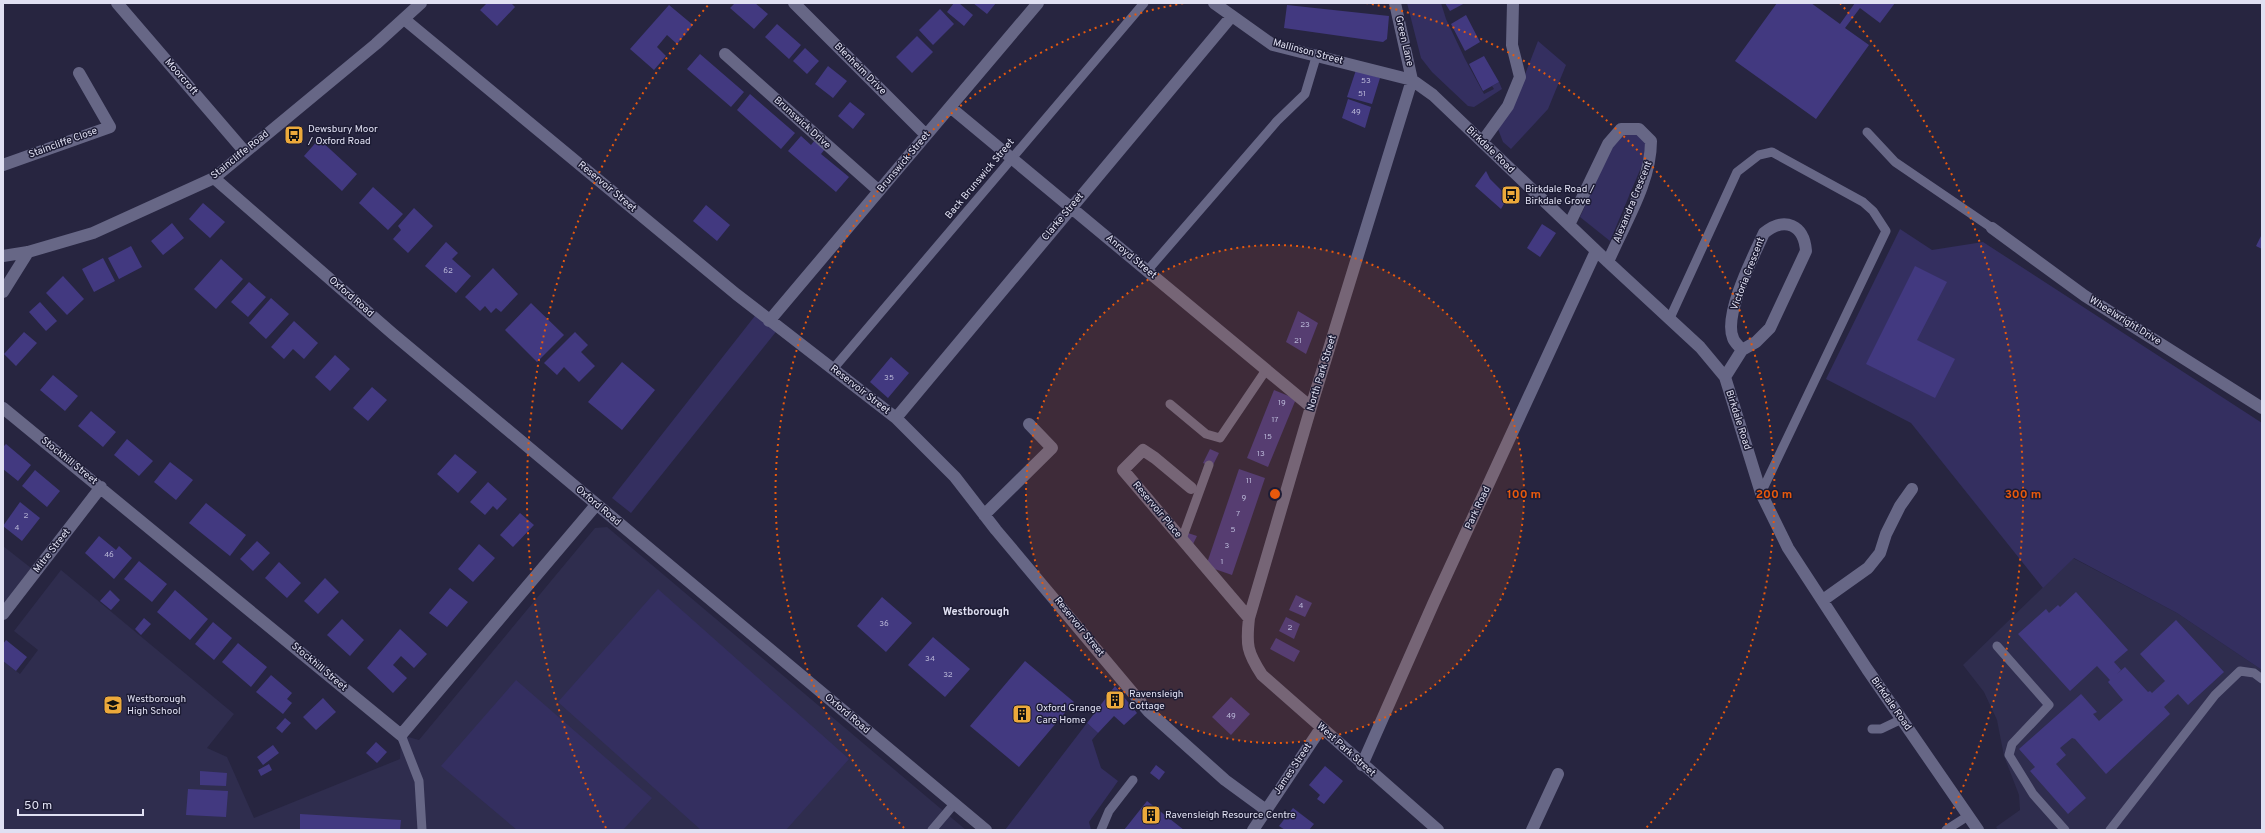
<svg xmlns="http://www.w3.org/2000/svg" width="2265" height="833" viewBox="0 0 2265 833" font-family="Overpass,sans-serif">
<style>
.built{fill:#2f2d4e}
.green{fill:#342f60}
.building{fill:#423980}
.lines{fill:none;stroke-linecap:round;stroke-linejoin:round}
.lane{stroke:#676786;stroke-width:9}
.street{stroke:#676786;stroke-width:12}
.secondary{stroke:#676786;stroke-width:12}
.ring{fill:none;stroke:#e8590c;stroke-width:2;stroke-dasharray:2 4}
.labels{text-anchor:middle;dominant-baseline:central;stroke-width:3;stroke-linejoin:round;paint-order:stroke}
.number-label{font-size:8px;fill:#b8b6d6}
.street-label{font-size:10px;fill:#e0e0f2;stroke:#1d1c35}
.poi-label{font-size:10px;fill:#e0e0f2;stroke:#1d1c35;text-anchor:start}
.neighbourhood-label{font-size:11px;font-weight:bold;fill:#e0e0f2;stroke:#1d1c35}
.centre{fill:#e8590c;stroke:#1d1c35;stroke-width:2}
.ring-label{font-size:12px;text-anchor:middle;font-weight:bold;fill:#e8590c;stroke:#1d1c35;stroke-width:3;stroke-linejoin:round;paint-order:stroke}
</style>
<rect width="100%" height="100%" fill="#272540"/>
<!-- built -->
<path class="built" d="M607 527 966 830H3V661L20 674 38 650 14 631 61 570 234 714 207 748 227 757 254 818 400 759 401 735 419 740 595 528Z
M3 546 31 568 3 605Z
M2073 558 2177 613 2262 670V830H1998L1996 827 2020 810 2019 795 2004 756 1997 720 1984 692 1963 665Z"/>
<!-- green -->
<path class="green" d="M1407 3H1441L1446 19 1465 59 1484 94 1494 89 1492 86 1499 82 1502 89 1474 107 1468 106 1432 72 1421 58Z
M1538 41 1566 65 1548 109 1511 149 1503 142 1498 129 1512 108Z
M1636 133 1646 143 1645 158 1610 241 1580 217 1612 147 1624 134Z
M1900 229 1932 250 1983 242 2262 423V670L2177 613 2074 558 2043 588 1911 423 1826 379Z
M758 312 779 328 631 513 612 498Z
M658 589 849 759 786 830H701L558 702Z
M516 680 652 798 623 830H517L441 766Z
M1087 723 1098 733 1092 740 1101 768 1118 781 1089 822 1091 830H1005Z"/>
<!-- building -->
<path class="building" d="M487 3H511L515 7 497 26 480 10Z
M735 3H755L768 14 754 29 730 8Z
M954 3H959L973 15 964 26 947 12Z
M973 3H996L987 14Z
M1445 3H1465L1450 11Z
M1777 3H1811L1840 24 1855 3H1895L1880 23 1860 8 1845 28 1869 45 1816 119 1735 61Z
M669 5 693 25 677 44 667 35 657 47 666 56 654 70 630 49Z
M1287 5 1389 16 1387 39 1383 42 1284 28Z
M940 9 954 24 933 45 919 30Z
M1466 15 1480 42 1465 51 1451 24Z
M777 24 801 45 789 59 765 37Z
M917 36 933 52 912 73 896 57Z
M805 48 819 61 807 74 793 61Z
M700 54 744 92 731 107 687 69Z
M1484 56 1499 82 1483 91 1469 64Z
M828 66 847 81 833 98 815 84Z
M1356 70 1380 78 1372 104 1347 97Z
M750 94 795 133 781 149 737 110Z
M1348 99 1371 107 1365 128 1342 118Z
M850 102 865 114 853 129 838 116Z
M801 136 811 145 815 140 825 149 821 154 849 177 836 192 788 151Z
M319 139 357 174 342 191 304 156Z
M1486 171 1490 179 1508 197 1501 209 1475 186Z
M373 187 403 214 388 230 359 203Z
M203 203 225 222 210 238 189 219Z
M706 205 730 225 717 241 693 221Z
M414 208 433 226 408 253 393 239 401 230 398 226Z
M172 223 184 238 163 255 151 241Z
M1542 224 1556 233 1540 257 1527 248Z
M2262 234V249L2256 246Z
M446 242 458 253 452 259 471 276 456 293 425 266Z
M131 246 142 267 119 279 108 258Z
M103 258 115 281 94 292 82 269Z
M221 259 243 279 216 309 194 289Z
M1915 266 1947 282 1917 340 1955 359 1935 398 1866 364Z
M493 268 518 294 501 312 496 308 491 313 485 306 480 311 465 297Z
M63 276 84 299 67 315 46 293Z
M249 282 266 297 248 317 231 302Z
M271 298 289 314 266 339 249 323Z
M40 302 57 321 46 331 29 312Z
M531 303 564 335 537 362 505 330Z
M1298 311 1318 323 1306 354 1286 342Z
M294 321 318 343 304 359 293 349 284 359 271 347Z
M24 332 37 343 16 366 4 354Z
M575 332 588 345 581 352 595 366 579 382 564 367 557 375 544 363Z
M335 355 350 369 330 391 315 377Z
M891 357 909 373 888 398 870 382Z
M622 362 655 390 622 430 588 402Z
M53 375 78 396 65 411 40 390Z
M372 387 387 400 368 421 353 408Z
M1274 390 1296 399 1268 467 1247 458Z
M91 411 116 432 103 447 78 426Z
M127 439 153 461 139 476 114 455Z
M6 444 31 465 18 481 3 469V447Z
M1210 449 1219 453 1212 467 1203 463Z
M455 454 477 472 458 493 437 474Z
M170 462 193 480 176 500 154 482Z
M1239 469 1265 478 1232 575 1206 566Z
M35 470 60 491 47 507 22 486Z
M488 482 507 499 497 510 493 506 485 515 470 502Z
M20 502 40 518 22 541 3 526Z
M206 503 246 535 230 556 189 523Z
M520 513 534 525 513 547 500 535Z
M1188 533 1197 536 1191 548 1186 542Z
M99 536 116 550 119 546 132 558 114 579 85 553Z
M257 541 270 553 253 571 240 559Z
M479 544 495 558 473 582 458 569Z
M139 561 167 584 152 602 124 579Z
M279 562 301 583 287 598 265 578Z
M325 578 339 592 318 614 304 601Z
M450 588 468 602 447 627 429 613Z
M110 590 120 600 111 610 100 601Z
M175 590 208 619 190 640 157 612Z
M2076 592 2128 650 2114 662 2121 670 2117 674 2125 667 2148 692 2150 691 2152 693 2165 681 2140 654 2176 620 2224 672 2188 705 2178 694 2164 707 2170 714 2106 774 2075 739 2072 738 2060 748 2066 755 2056 764 2086 798 2068 814 2030 771 2035 767 2019 749 2081 694 2097 712 2093 714 2099 721 2123 700 2108 682 2110 680 2097 666 2070 691 2018 634 2046 609 2049 613 2058 605 2060 607Z
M1296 595 1312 603 1305 617 1289 610Z
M882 597 912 623 886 652 857 626Z
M1286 617 1300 624 1294 639 1279 631Z
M144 618 151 624 141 635 135 629Z
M342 619 364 640 350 656 327 635Z
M213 622 232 638 214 660 195 644Z
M400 629 427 654 414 668 401 656 393 665 407 678 393 693 367 668Z
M933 637 970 669 945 697 908 665Z
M1276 638 1300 651 1294 662 1270 649Z
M6 640 27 657 16 671 3 661V644Z
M238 643 267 667 251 687 222 662Z
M1025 661 1074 702 1019 767 970 726Z
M271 675 292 693 287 699 292 703 283 714 256 692Z
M1115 686 1137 713 1124 725 1114 716 1098 733 1087 723Z
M1231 697 1250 714 1231 735 1212 717Z
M323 698 336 712 316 730 303 717Z
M285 718 291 723 282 733 276 728Z
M376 742 387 752 377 763 366 753Z
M273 745 279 753 263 765 257 757Z
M269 764 272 770 261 776 258 770Z
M1156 765 1165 772 1159 780 1150 773Z
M1325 766 1343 781 1324 804 1317 799 1320 795 1309 785Z
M200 771 227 773 226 786 200 785Z
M188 789 228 791 226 817 186 815Z
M1147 801 1184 830H1124Z
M1293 808 1314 824 1309 830H1285L1279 826Z
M300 814 401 820 400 830H300Z"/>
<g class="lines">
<!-- lane -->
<path class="lane" d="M1867 132 1895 162 1992 228
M1147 271 1277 121 1305 94 1317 54
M1670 318 1737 172 1759 155 1772 152 1863 202 1873 211 1886 231 1761 493
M833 369 1144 3
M1170 404 1206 434 1220 438 1266 370
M1182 539 1209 465
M1997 646 2049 705 2012 744 2009 755 2033 794 2065 830
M1872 729H1881L1902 719
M401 735 419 781 422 830
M932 830 955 803
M1101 830 1109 811 1133 780
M1946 830 1968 816
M2110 830 2215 695 2240 671 2254 673 2262 679"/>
<!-- street -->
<path class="street" d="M117 3 245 152
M794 3 926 135
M1214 3 1273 45 1412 80 1433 95 1608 262 1700 347 1725 377 1761 493 1788 548 1867 669 1978 830
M1395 3 1412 80 1311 407 1249 618C1246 645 1247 652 1262 675L1438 830
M404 19 736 294 896 418 955 477 996 530 1148 711 1225 780 1266 810
M725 54 879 191
M950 107 1311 407
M1482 142 1508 106 1520 77 1512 45 1513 3
M3 165 110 127 79 73
M214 178 393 334 986 830
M1569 225 1608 144 1621 129H1639L1651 141C1651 183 1624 224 1608 262
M1992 228 2085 296 2262 408
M769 321 1038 3
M1725 377 1742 350 1756 342 1770 328 1806 251C1804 225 1785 216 1764 233 1754 255 1723 315 1733 338 1734 342 1739 346 1742 350
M3 408 401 735 596 505
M896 418 1231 17
M1191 488 1155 458 1143 450 1123 470 1249 618
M984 515 1052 448 1029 424
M1823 600 1868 568 1880 553 1886 534 1900 506 1912 489
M3 614 101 487
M1362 765 1434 602 1596 251
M1253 830 1321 728
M1532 830 1558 774"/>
<!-- secondary -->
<path class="secondary" d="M3 256 28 252 93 233 214 178 376 44 421 3
M3 292 28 252"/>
</g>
<!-- distance rings -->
<circle cx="1275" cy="494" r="249" fill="#e8590c" fill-opacity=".12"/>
<g class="ring">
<circle cx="1275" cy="494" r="249"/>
<path d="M904 828A499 499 0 0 1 1184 3M1366 3A499 499 0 0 1 1646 828"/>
<path d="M606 828A748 748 0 0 1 710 3M1840 3A748 748 0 0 1 1944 828"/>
</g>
<!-- icons -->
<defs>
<g id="bus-square" transform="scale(1)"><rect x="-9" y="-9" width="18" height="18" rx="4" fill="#eca93b" stroke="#1d1c35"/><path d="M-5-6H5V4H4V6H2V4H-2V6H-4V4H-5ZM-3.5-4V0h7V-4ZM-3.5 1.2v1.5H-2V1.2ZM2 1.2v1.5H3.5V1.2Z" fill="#111"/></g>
<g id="building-square" transform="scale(1)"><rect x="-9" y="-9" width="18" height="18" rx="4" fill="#eca93b" stroke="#1d1c35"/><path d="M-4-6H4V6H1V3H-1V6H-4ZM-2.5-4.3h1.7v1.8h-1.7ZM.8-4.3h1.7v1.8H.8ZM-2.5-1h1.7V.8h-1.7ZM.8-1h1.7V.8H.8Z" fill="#111"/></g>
<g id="school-square" transform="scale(1)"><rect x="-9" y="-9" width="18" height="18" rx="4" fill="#eca93b" stroke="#1d1c35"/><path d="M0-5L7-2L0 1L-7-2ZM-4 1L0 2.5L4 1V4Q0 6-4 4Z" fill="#111"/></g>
</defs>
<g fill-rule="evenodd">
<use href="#bus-square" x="294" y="135"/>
<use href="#bus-square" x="1511" y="195"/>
<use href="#building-square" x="1115" y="700"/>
<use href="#school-square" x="113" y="705"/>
<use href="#building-square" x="1022" y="714"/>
<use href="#building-square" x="1151" y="815"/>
</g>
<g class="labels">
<!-- number labels -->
<g class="number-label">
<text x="1366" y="81">53</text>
<text x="1362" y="94">51</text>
<text x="1356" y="112">49</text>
<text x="448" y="271">62</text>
<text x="1305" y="325">23</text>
<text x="1298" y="341">21</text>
<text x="889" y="378">35</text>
<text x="1282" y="403">19</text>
<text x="1275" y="420">17</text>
<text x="1268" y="437">15</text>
<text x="1261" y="454">13</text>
<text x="1249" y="481">11</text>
<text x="1244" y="498">9</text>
<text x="1238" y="514">7</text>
<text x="26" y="516">2</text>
<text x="17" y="528">4</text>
<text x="1233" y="530">5</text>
<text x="1227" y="546">3</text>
<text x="109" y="555">46</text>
<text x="1222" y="562">1</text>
<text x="1301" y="606">4</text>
<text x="884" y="624">36</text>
<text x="1290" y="628">2</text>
<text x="930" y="659">34</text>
<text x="948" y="675">32</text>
<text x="1231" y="716">49</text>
</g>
<!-- street labels -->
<g class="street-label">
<text transform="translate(1404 41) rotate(77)">Green Lane</text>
<text transform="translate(1308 52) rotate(15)">Mallinson Street</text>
<text transform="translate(860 69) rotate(45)">Blenheim Drive</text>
<text transform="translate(181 77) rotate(49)">Moorcroft</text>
<text transform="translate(802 123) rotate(42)">Brunswick Drive</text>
<text transform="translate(63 143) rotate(-20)">Staincliffe Close</text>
<text transform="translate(1490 150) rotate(44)">Birkdale Road</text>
<text transform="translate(240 155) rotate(-39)">Staincliffe Road</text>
<text transform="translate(904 162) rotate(-50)">Brunswick Street</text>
<text transform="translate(980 179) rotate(-50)">Back Brunswick Street</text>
<text transform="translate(607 187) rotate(40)">Reservoir Street</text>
<text transform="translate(1633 202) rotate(-68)">Alexandra Crescent</text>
<text transform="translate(1063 217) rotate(-50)">Clarke Street</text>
<text transform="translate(1131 257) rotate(40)">Anroyd Street</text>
<text transform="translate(1748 274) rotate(-69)">Victoria Crescent</text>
<text transform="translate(351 297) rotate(41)">Oxford Road</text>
<text transform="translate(2125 321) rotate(32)">Wheelwright Drive</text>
<text transform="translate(1322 373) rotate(-73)">North Park Street</text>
<text transform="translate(860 390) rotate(38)">Reservoir Street</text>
<text transform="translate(1738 420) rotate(72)">Birkdale Road</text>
<text transform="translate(69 461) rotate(39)">Stockhill Street</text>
<text transform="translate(598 506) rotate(40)">Oxford Road</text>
<text transform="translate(1478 508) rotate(-65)">Park Road</text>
<text transform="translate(1157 510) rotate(50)">Reservoir Place</text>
<text transform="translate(52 551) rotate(-52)">Mitre Street</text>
<text transform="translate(1079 627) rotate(51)">Reservoir Street</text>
<text transform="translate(319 667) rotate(40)">Stockhill Street</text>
<text transform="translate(1891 704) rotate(55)">Birkdale Road</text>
<text transform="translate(847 714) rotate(40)">Oxford Road</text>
<text transform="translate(1346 750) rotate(42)">West Park Street</text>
<text transform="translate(1293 769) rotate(-56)">James Street</text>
</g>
<!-- poi labels -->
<g class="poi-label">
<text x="308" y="129">Dewsbury Moor<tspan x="308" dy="12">/ Oxford Road</tspan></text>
<text x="1525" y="189">Birkdale Road /<tspan x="1525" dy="12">Birkdale Grove</tspan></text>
<text x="1129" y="694">Ravensleigh<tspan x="1129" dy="12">Cottage</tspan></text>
<text x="127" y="699">Westborough<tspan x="127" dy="12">High School</tspan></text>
<text x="1036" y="708">Oxford Grange<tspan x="1036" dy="12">Care Home</tspan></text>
<text x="1165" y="815">Ravensleigh Resource Centre</text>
</g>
<!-- neighbourhood labels -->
<g class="neighbourhood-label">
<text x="976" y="612">Westborough</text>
</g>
</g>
<circle cx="1275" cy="494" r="6" class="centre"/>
<g class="ring-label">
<text x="1524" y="498">100 m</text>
<text x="1774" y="498">200 m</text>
<text x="2023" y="498">300 m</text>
</g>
<!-- border -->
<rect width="2265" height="833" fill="none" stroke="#e0e0f2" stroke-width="8"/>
<!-- scale -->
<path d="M18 809v6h125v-6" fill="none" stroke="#e0e0f2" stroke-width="2"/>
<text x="24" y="809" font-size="12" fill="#e0e0f2" stroke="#1d1c35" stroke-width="3" paint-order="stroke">50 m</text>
</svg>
